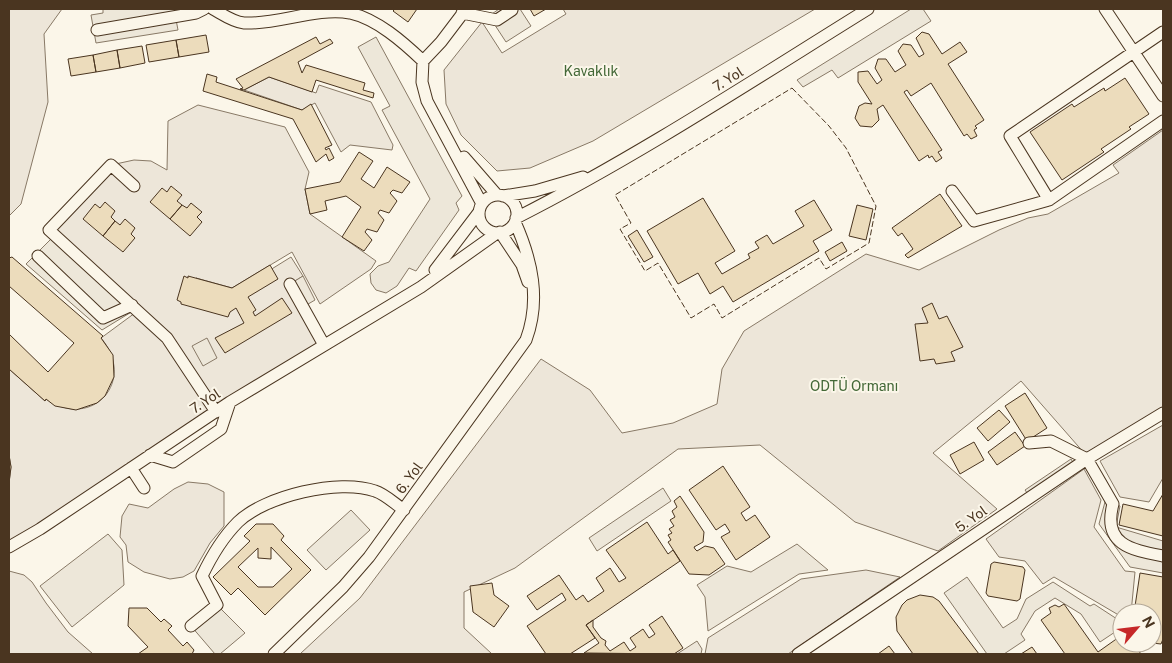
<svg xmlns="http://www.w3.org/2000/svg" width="1172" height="663" viewBox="0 0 1172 663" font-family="'Public Sans',sans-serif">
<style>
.green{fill:#ede6d9;stroke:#887966}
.parking{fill:#ede7d9;stroke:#887966}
.building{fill:#ecdcbc;stroke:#4a3520;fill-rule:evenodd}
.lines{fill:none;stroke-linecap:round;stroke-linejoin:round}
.minor-casing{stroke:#4a3520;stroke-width:13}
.minor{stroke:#fbf6e9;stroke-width:11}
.fence{stroke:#4a3520;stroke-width:1;stroke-dasharray:6 2.5;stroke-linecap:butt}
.labels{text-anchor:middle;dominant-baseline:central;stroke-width:4;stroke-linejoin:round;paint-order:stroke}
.park-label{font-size:14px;fill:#436837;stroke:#fbf6e9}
.street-label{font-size:14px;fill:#4a3520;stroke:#fbf6e9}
</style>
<rect width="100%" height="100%" fill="#fbf6e9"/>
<!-- green -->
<path class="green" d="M9 9H62L44 34 48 102 21 204 9 216Z
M563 9H815L593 141 530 168 497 171 461 135 446 104 444 70 482 22 502 53 566 14Z
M269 77 316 93 319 85 371 102 393 145 392 150 350 145 341 152 315 103 302 110 244 90Z
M198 105 285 127 309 172 305 189 310 214 376 261 371 269 320 304 292 252 232 288 196 278 233 293 291 257 303 276 290 284 324 345 9 547V483L11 467 9 455V369L45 401 46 399C93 431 137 380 101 338L139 310 49 230 111 165 134 160 151 161 167 170 168 121Z
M1163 130V408L1085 454 1021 381 933 453 997 509 938 551 855 522 760 445 678 449 515 568 464 592V628L492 654H300L360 598 541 359 590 390 622 433 673 423 717 404 722 369 744 331 866 254 919 270 999 230 1028 218 1048 214 1119 173 1113 165Z
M1163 425V478L1149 502 1120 497 1100 461Z
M1084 469 1101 500 1094 527 1125 571 1135 572 1131 613H1122V617L1054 577 1043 584 1025 561 999 557 986 539Z
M188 482 208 484 224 492V526L210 543 194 571 183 577 170 579 144 572 128 562 126 545 120 537 122 516 129 504 148 508 174 489Z
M866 570 900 577 788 654H705L708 638 801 579Z
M9 571 24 575 32 582 46 603 68 632 93 654H9Z
M697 641 702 649 701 654H677Z"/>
<!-- parking -->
<path class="parking" d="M103 9H174L178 30 96 43 91 15 103 13Z
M499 9H520L531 26 506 42 489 16Z
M911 9H923L931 21 838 78 832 70 803 87 797 80Z
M376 37 462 196 456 203 459 210 416 271 409 268 397 286 386 293 376 290 371 283 370 274 378 266 389 262 430 199 382 110 390 106 358 47Z
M51 239 133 311 102 330 26 264Z
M303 276 315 300 303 307 290 284Z
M207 338 217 358 203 366 192 346Z
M1071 459 1075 466 1030 497 1025 490Z
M663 488 671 501 597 551 589 538Z
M1105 502 1120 506 1116 527 1163 541V573L1130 567 1099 524Z
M351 510 370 530 326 570 307 550Z
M108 534 122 550 124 585 72 627 40 586Z
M797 544 828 570 799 574 708 631 705 597 697 585 727 566 751 572Z
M967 577 1003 628 1017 619 1026 599 1053 582 1090 606 1094 604 1117 619 1115 632 1100 642 1081 614 1055 598 1035 611 1021 634 1025 640 1004 654H987L944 593Z
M217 605 245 633 220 654H215L191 626Z"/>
<!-- building -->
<path class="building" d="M395 9H417L408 22 393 11Z
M530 9H546L534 16Z
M922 32 929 34 942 54 960 42 967 52 948 64 984 120 975 126 977 128 974 130 977 136 971 139 967 134 964 136 931 83 911 96 907 90 904 92 942 150 938 152 942 158 936 162 932 156 929 158 928 155 919 161 883 105 877 109 879 120 872 127 860 126 855 118 859 106 865 103 872 104 858 82V72L868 71 877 84 882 80 875 68 878 59H886L895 72 906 65 898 51 903 44 911 45 919 57 924 54 916 38Z
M206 35 209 52 179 57 176 40Z
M316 37 320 44 330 39 333 43 298 62 302 73 306 65 365 83 363 90 374 93 373 98 316 80 312 92 269 77 244 90 240 89 243 88 236 79Z
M176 40 179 57 149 62 146 45Z
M142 46 145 63 120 68 117 50Z
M117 50 120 68 96 72 93 55Z
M93 55 96 72 71 76 68 59Z
M207 74 217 77 216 82 302 110 311 104 332 145 325 148 326 150 329 148 334 158 329 161 326 154 316 162 293 119 203 91Z
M1125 78 1149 114 1129 127 1131 129 1101 149 1104 152 1062 180 1030 132 1072 104 1074 107 1104 88 1105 91Z
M359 152 373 161 361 179 374 188 387 167 410 182 402 193 393 190 390 193 397 201 389 213 380 210 378 213 384 220 377 232 367 229 365 232 372 240 364 251 342 237 361 207 346 196 325 201 327 210 310 214 305 189 340 182Z
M171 186 182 195 177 201 182 205 170 219 150 202 162 188 167 192Z
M940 194 962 226 908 258 905 255 913 249 902 233 898 236 892 228Z
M703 198 735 251 715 263 722 274 750 258 748 254 759 248 755 242 767 235 773 244 804 226 795 211 814 200 832 230 813 241 819 251 733 302 723 286 710 294 698 273 678 284 647 231Z
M105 202 115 211 111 217 115 221 103 236 83 219 95 204 100 208Z
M191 203 202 212 197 217 202 222 190 236 170 219 182 205 187 208Z
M857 205 873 209 866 240 849 236Z
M125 219 135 228 131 234 135 238 123 252 103 236 115 221 120 225Z
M637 230 653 257 644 262 628 236Z
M842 242 847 251 830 261 825 252Z
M12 257 103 336 101 338 113 355 114 377 105 396 97 403 76 410 55 406 46 399 45 401 9 369V334L48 372 74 343 9 286V258Z
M270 265 278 279 248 297 256 310 253 312 255 316 282 298 292 313 225 353 215 338 244 323 236 308 230 312 228 317 181 304V302L177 300 184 276 188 278V276L232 288Z
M932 303 939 319 947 316 963 347 951 352 955 361 936 364 934 359 920 361 915 324 928 323 922 308Z
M1025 393 1047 428 1027 441 1005 406Z
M999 410 1010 422 988 441 977 428Z
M1015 432 1025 446 997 465 988 452Z
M974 442 984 460 960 474 950 455Z
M9 455 11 467 9 483Z
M723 466 750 507 741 513 746 521 755 515 770 537 736 560 721 537 730 532 725 524 716 530 689 490Z
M1163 494V536L1119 525 1123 504 1153 511Z
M680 496 704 532 703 542 694 547 695 549 697 551 705 546 714 548 725 564 709 575 689 574 668 542 671 540 668 535 672 533 669 529 674 526 670 520 675 517 672 511 677 507 674 501Z
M647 522 668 554 673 550 680 561 586 625 595 638 570 654H546L527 626 566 600 562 593 537 610 527 596 559 575 576 600 583 595 588 602 604 591 596 578 610 568 619 582 626 578 606 550Z
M256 524H273L284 536 281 540 311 570 265 615 238 588 231 595 213 577 250 541 244 536ZM271 547 292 569 273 587H258L238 567 258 548V558L271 559Z
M994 562 1023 567 1025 570 1020 599 1017 601 988 596 986 593 991 564Z
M1140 573 1163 577V639L1161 644 1152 643V613H1134Z
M492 583 494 595 509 606 494 627 473 612 470 586Z
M920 595 933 597 939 601 979 654H913L897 631 896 617 902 605 907 600Z
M1064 604 1098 652 1122 635V643H1133L1141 654H1065L1041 620 1051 613 1049 608 1055 605 1059 607Z
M129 608H147L161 622 164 619 172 626 168 630 183 646 187 642 194 650 192 654H138L148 647 128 626Z
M662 616 683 648 674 654 584 653 599 643 586 625 593 620V627L601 638 606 641 605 645 610 651 624 642 630 651 636 647 630 638 643 629 649 638 655 634 649 625Z
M889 646 895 654H878Z
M1032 647 1037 654H1021Z"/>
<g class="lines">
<!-- minor casing -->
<g class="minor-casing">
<path id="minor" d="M213 9C222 14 233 22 244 23 276 25 317 7 350 13 377 19 403 42 423 61
M466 9 441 42 423 61 422 82 427 101 482 204
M1105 9 1163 96
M462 13 497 20 512 10
M97 30 196 13 204 9
M1163 32 1010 136 1049 200 1163 121
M464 157 497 195
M134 186 111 165 49 230 167 338 216 412
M952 191 974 221 1049 200
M479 214a19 19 0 1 1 38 0a19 19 0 1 1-38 0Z
M503 196 535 191 583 177
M516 218C638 156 752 81 868 9
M500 232 522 265 528 282
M38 256 103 318 132 305
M435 270 479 212
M290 284 324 345
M1029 443 1051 441 1087 459 1113 504C1102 545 1132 550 1163 556
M150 455 173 462 221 429 230 402
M131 468 144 488
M9 547 40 529 230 402 421 287 497 233
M191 626 217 605 202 576C212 555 222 538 238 522 265 496 339 478 375 491 385 494 395 504 404 510
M274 654 343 587 369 557 526 340C541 300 532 260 515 222
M798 654 1087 459 1163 413"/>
</g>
<!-- minor -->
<use href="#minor" class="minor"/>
<!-- fence -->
<path class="fence" d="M792 88 829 126 846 148 876 206 869 243 826 269 819 258 722 318 714 304 691 318 658 263 645 271 620 229 631 223 615 195Z"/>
</g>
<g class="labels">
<!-- park labels -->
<g class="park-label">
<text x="591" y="71">Kavaklık</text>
<text x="854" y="386">ODTÜ Ormanı</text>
</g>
<!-- street labels -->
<g class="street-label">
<text transform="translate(728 79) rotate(-32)">7. Yol</text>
<text transform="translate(205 401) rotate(-33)">7. Yol</text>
<text transform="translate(409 478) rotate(-54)">6. Yol</text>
<text transform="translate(971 519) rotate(-35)">5. Yol</text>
</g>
</g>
<!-- border -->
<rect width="1172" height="663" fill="none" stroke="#4a3520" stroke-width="20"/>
<!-- north arrow -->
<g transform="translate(1137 628) rotate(62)"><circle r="24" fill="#fbf6e9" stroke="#b4a999"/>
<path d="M0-4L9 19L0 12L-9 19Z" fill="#c62828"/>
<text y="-8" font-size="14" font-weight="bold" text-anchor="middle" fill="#4a3520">N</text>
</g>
</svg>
